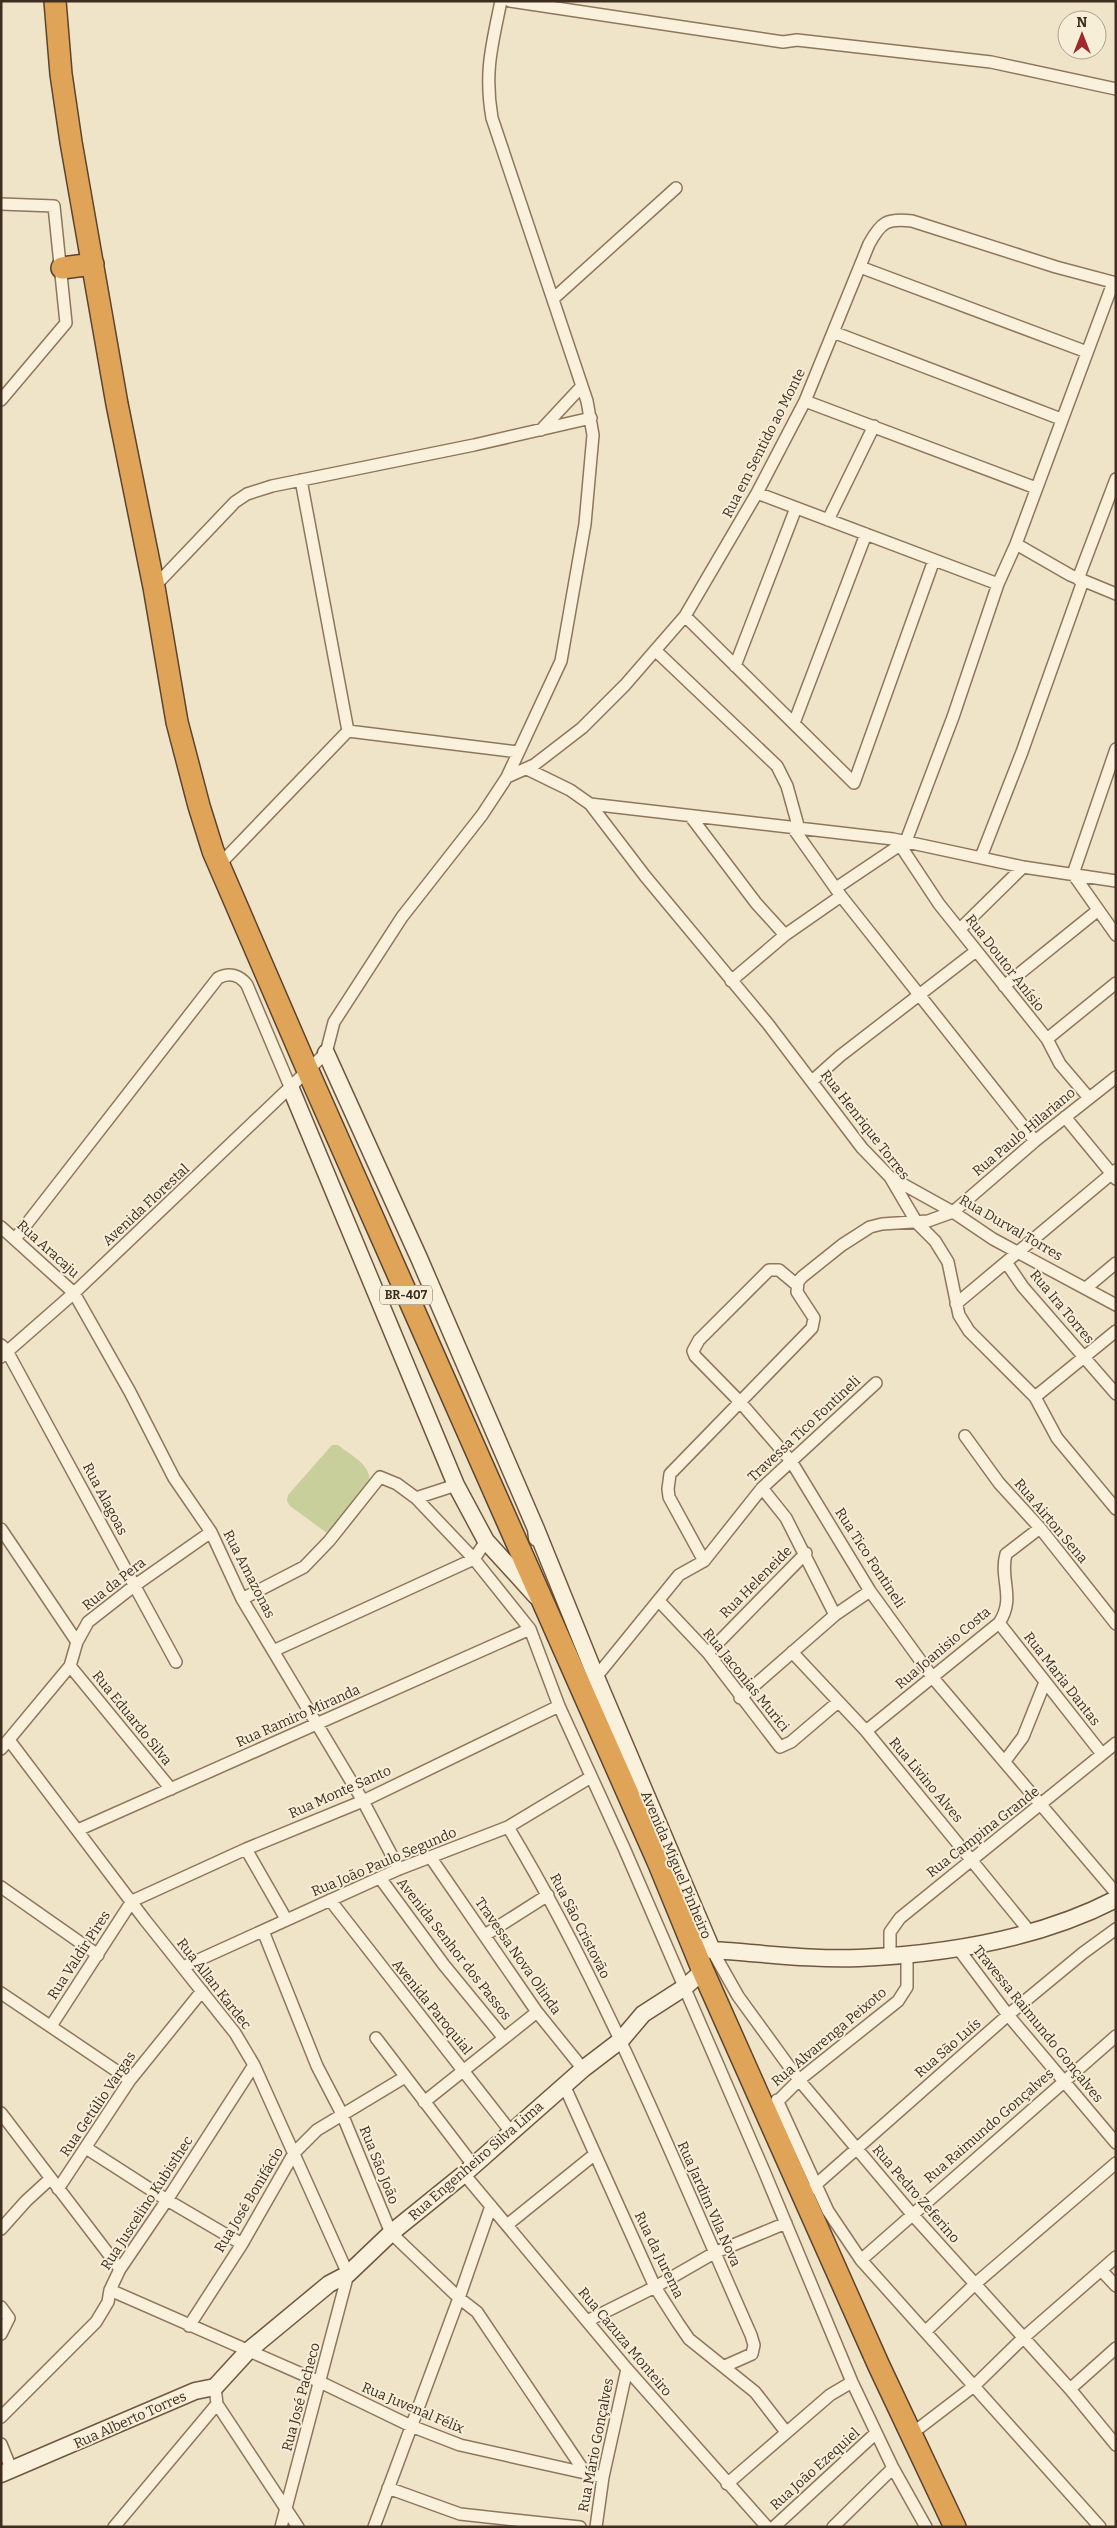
<svg xmlns="http://www.w3.org/2000/svg" width="1117" height="2528" viewBox="0 0 1117 2528" font-family="Bitter,serif">
<style>
.green{fill:#c9cf9b}
.lines{fill:none;stroke-linecap:round;stroke-linejoin:round}
.street-casing{stroke:#8d765c;stroke-width:14}
.secondary-casing{stroke:#6f573f;stroke-width:19}
.highway-casing{stroke:#5b4430;stroke-width:24}
.street{stroke:#faf1dc;stroke-width:11}
.secondary{stroke:#faf1dc;stroke-width:16}
.highway{stroke:#e0a458;stroke-width:21}
.labels{text-anchor:middle;dominant-baseline:central;stroke-width:4;stroke-linejoin:round;paint-order:stroke}
.shield{fill:#f7eed8;stroke:#756857;stroke-width:1}
.shield-label{font-size:12px;font-weight:bold;fill:#3d2e20}
.street-label{font-size:14px;fill:#3d2e20;stroke:#f7eed8}
</style>
<rect width="100%" height="100%" fill="#f0e4c8"/>
<!-- green -->
<path class="green" d="M332 1445H338C349 1454 373 1466 369 1482L327 1533 290 1506 287 1501 288 1495Z"/>
<g class="lines">
<!-- street casing -->
<g class="street-casing">
<path id="street" d="M510 1 783 42 797 40 991 62 1116 89
M1 204 54 206 66 323 1 400
M860 267 1087 352
M553 299 676 188
M833 332 1061 419
M805 401 1036 488
M541 430 582 386
M301 480 348 731
M757 493 998 584
M828 520 874 426
M1016 544 1070 575 1116 594
M1078 579 1116 479
M154 587 235 502 247 494 272 486 474 445 591 418
M685 616 854 783 934 560
M656 651 777 766 787 786 799 829
M735 666 796 508
M794 723 866 534
M348 731 518 752
M1116 749 1073 874 1116 935
M527 769 570 790 590 804 645 876 768 1024 862 1148 890 1177 917 1223 935 1241 948 1262 959 1315 969 1331 1035 1397 1057 1438 1116 1509
M507 777 534 765 582 728 625 685 685 616 757 493 805 401 869 244C881 222 887 218 912 221L1056 267 1116 283
M590 804 893 839 1023 867 1116 881
M691 817 756 903 785 935
M793 828 841 896 1035 1141
M900 845 939 904 1047 1039 1060 1064 1089 1098
M981 857 1022 752 1083 581
M219 865 348 731
M836 888 906 841 953 717 998 584 1016 544 1113 283
M960 929 1023 867
M731 981 785 935 841 896
M1004 986 1097 911
M1047 1039 1116 983
M812 1081 840 1056 976 951
M1065 1117 1116 1179
M890 1177 953 1212 993 1239 1116 1305
M1 1227 74 1293 130 1392 174 1478 211 1532 242 1599 363 1801 399 1869
M15 1239 218 978C229 972 240 975 247 985L291 1089
M1006 1262 1023 1287 1116 1394
M797 1285 779 1270H769L699 1340 693 1351 695 1356 741 1403 791 1461 870 1591 933 1678 1116 1893
M1086 1288 1116 1263
M956 1304 1116 1170
M1 1345 7 1351 176 1662
M1 1357 74 1293 326 1053 334 1022 402 917 482 815 507 777 561 661 585 524 593 435 587 401 492 118C484 72 492 45 501 1
M1035 1397 1116 1331
M965 1436 999 1483 1040 1528 1116 1624
M762 1488 786 1518 835 1615
M416 1498 456 1485
M1 1529 77 1642
M704 1561 669 1497 668 1489 670 1474 812 1328 814 1318 797 1292 798 1282 802 1277 842 1245 870 1227 882 1224 928 1221 953 1212 1035 1141 1116 1077
M242 1599 304 1567 329 1541 380 1477 397 1484 416 1498 474 1559 530 1629 559 1706 624 1848 764 2171 852 2382 893 2468 926 2527
M659 1601 708 1653 780 1747 791 1742 838 1702
M999 1623 1102 1754
M273 1651 474 1559 486 1541
M792 1652 866 1731 1030 1932
M708 1653 806 1553
M70 1666 171 1789
M596 1677 679 1575 704 1561 762 1488 876 1383
M740 1698 835 1615 870 1591
M866 1731 999 1623C1016 1598 999 1579 1006 1554L1040 1528
M9 1740 145 1920 235 2033 254 2065 348 2274 281 2527
M1 1749 70 1666 77 1642 88 1622 134 1586 211 1532
M1005 1761 1023 1737 1045 1682
M508 1827C605 1988 675 2164 751 2335L754 2345 752 2354 725 2366
M78 1830 530 1629
M246 1849 286 1919
M431 1858 537 2012 583 2069
M380 1878 444 1965 503 2037
M1 1887 98 1955
M330 1900 511 2132
M263 1931 317 2066 342 2114 391 2233 459 2298 477 2312 586 2474
M485 1935 548 1895
M957 1947 1008 2015 1116 2143
M712 1950 738 1996 799 2080 911 2213 1070 2389 1116 2445
M890 1955V1932L900 1918 1116 1743
M183 1967 399 1869 508 1827 591 1777
M1 1993 130 2080
M51 2026 132 1901 246 1849 363 1801 559 1706
M376 2038 473 2165
M564 2085 655 2287 678 2323 689 2339 755 2392 786 2432
M777 2100 828 2211 861 2260 1100 2527
M424 2102 537 2012
M773 2106 799 2080 898 2001 907 1987V1954
M1 2113 120 2269
M86 2148 167 2200 242 2244
M464 2174 627 2369 767 2527
M58 2189 130 2080 202 1991
M811 2189 1008 2015 1083 1953 1116 1929
M507 2225 595 2154
M1 2229 26 2201 50 2179
M861 2260 1116 2036
M1101 2270 1116 2286
M110 2290 320 2382 411 2426 460 2445 603 2477
M1 2307 9 2318 1 2334
M587 2321 655 2287 714 2253 786 2223
M189 2326 242 2244 294 2153 317 2130 405 2077
M926 2331 975 2284 1116 2163
M215 2387 217 2404 298 2527
M1070 2389 1116 2348
M1 2417 96 2322 108 2302 110 2290 120 2269 167 2200 254 2065
M910 2435 974 2386 1022 2339 1116 2257
M1 2444 12 2471
M727 2484 830 2395 852 2382
M388 2488 460 2514 580 2527
M114 2527 217 2404
M374 2527 459 2298 491 2206
M596 2527 603 2477 627 2369
M774 2527 876 2433
M833 2527 893 2468"/>
</g>
<!-- secondary casing -->
<g class="secondary-casing">
<path id="secondary" d="M326 1053 419 1258 536 1529 537 1538
M291 1089 456 1485 486 1541 536 1596
M536 1529 596 1677 712 1950C761 1953 811 1960 859 1958 946 1954 1039 1939 1116 1899
M1 2474 195 2391 215 2387 248 2351 329 2284 348 2274 391 2233 464 2174 583 2069 621 2040 643 2014 685 1987 703 1971"/>
</g>
<!-- highway casing -->
<g class="highway-casing">
<path id="highway" d="M55 1 61 74 71 142 117 404 154 587 177 722 199 806 213 851 308 1071 659 1864 703 1971 879 2366 955 2527
M62 268 93 264"/>
</g>
<!-- street -->
<use href="#street" class="street"/>
<!-- secondary -->
<use href="#secondary" class="secondary"/>
<!-- highway -->
<use href="#highway" class="highway"/>
</g>
<g class="labels">
<!-- shield labels -->
<rect class="shield" x="380" y="1285.5" width="52" height="19" rx="4"/>
<g class="shield-label">
<text x="406" y="1295">BR-407</text>
</g>
<!-- street labels -->
<g class="street-label">
<text transform="translate(764 443) rotate(-63)">Rua em Sentido ao Monte</text>
<text transform="translate(1005 963) rotate(52)">Rua Doutor Anísio</text>
<text transform="translate(865 1125) rotate(52)">Rua Henrique Torres</text>
<text transform="translate(1024 1132) rotate(-40)">Rua Paulo Hilariano</text>
<text transform="translate(146 1205) rotate(-43)">Avenida Florestal</text>
<text transform="translate(1011 1228) rotate(30)">Rua Durval Torres</text>
<text transform="translate(48 1249) rotate(42)">Rua Aracaju</text>
<text transform="translate(1062 1307) rotate(50)">Rua Ira Torres</text>
<text transform="translate(804 1429) rotate(-43)">Travessa Tico Fontineli</text>
<text transform="translate(105 1499) rotate(62)">Rua Alagoas</text>
<text transform="translate(1051 1521) rotate(50)">Rua Airton Sena</text>
<text transform="translate(870 1558) rotate(57)">Rua Tico Fontineli</text>
<text transform="translate(249 1574) rotate(63)">Rua Amazonas</text>
<text transform="translate(756 1582) rotate(-45)">Rua Heleneide</text>
<text transform="translate(114 1584) rotate(-38)">Rua da Pera</text>
<text transform="translate(943 1648) rotate(-40)">Rua Joanisio Costa</text>
<text transform="translate(1062 1679) rotate(52)">Rua Maria Dantas</text>
<text transform="translate(746 1680) rotate(51)">Rua Jaconias Murici</text>
<text transform="translate(298 1716) rotate(-24)">Rua Ramiro Miranda</text>
<text transform="translate(132 1718) rotate(51)">Rua Eduardo Silva</text>
<text transform="translate(926 1780) rotate(50)">Rua Livino Alves</text>
<text transform="translate(340 1792) rotate(-24)">Rua Monte Santo</text>
<text transform="translate(983 1832) rotate(-38)">Rua Campina Grande</text>
<text transform="translate(384 1862) rotate(-23)">Rua João Paulo Segundo</text>
<text transform="translate(676 1865) rotate(67)">Avenida Miguel Pinheiro</text>
<text transform="translate(580 1926) rotate(63)">Rua São Cristovão</text>
<text transform="translate(454 1949) rotate(52)">Avenida Senhor dos Passos</text>
<text transform="translate(79 1955) rotate(-57)">Rua Valdir Pires</text>
<text transform="translate(518 1956) rotate(55)">Travessa Nova Olinda</text>
<text transform="translate(214 1984) rotate(52)">Rua Allan Kardec</text>
<text transform="translate(432 2007) rotate(51)">Avenida Paroquial</text>
<text transform="translate(1038 2024) rotate(51)">Travessa Raimundo Gonçalves</text>
<text transform="translate(829 2037) rotate(-40)">Rua Alvarenga Peixoto</text>
<text transform="translate(948 2048) rotate(-41)">Rua São Luís</text>
<text transform="translate(98 2104) rotate(-56)">Rua Getúlio Vargas</text>
<text transform="translate(989 2126) rotate(-41)">Rua Raimundo Gonçalves</text>
<text transform="translate(476 2161) rotate(-41)">Rua Engenheiro Silva Lima</text>
<text transform="translate(379 2165) rotate(68)">Rua São João</text>
<text transform="translate(916 2194) rotate(49)">Rua Pedro Zeferino</text>
<text transform="translate(249 2200) rotate(-59)">Rua José Bonifácio</text>
<text transform="translate(147 2203) rotate(-57)">Rua Juscelino Kubisthec</text>
<text transform="translate(709 2204) rotate(66)">Rua Jardim Vila Nova</text>
<text transform="translate(659 2255) rotate(64)">Rua da Jurema</text>
<text transform="translate(625 2342) rotate(50)">Rua Cazuza Monteiro</text>
<text transform="translate(301 2397) rotate(-75)">Rua José Pacheco</text>
<text transform="translate(413 2408) rotate(23)">Rua Juvenal Félix</text>
<text transform="translate(130 2420) rotate(-24)">Rua Alberto Torres</text>
<text transform="translate(596 2445) rotate(-79)">Rua Mário Gonçalves</text>
<text transform="translate(815 2469) rotate(-42)">Rua João Ezequiel</text>
</g>
</g>
<!-- border -->
<rect width="1117" height="2528" fill="none" stroke="#3d2e20" stroke-width="5"/>
<!-- north arrow -->
<g transform="translate(1082 35)"><circle r="24" fill="#f7eed8" stroke="#ada18e"/>
<path d="M0-4L9 19L0 12L-9 19Z" fill="#9e2a2b"/>
<text y="-8" font-size="14" font-weight="bold" text-anchor="middle" fill="#3d2e20">N</text>
</g>
</svg>
